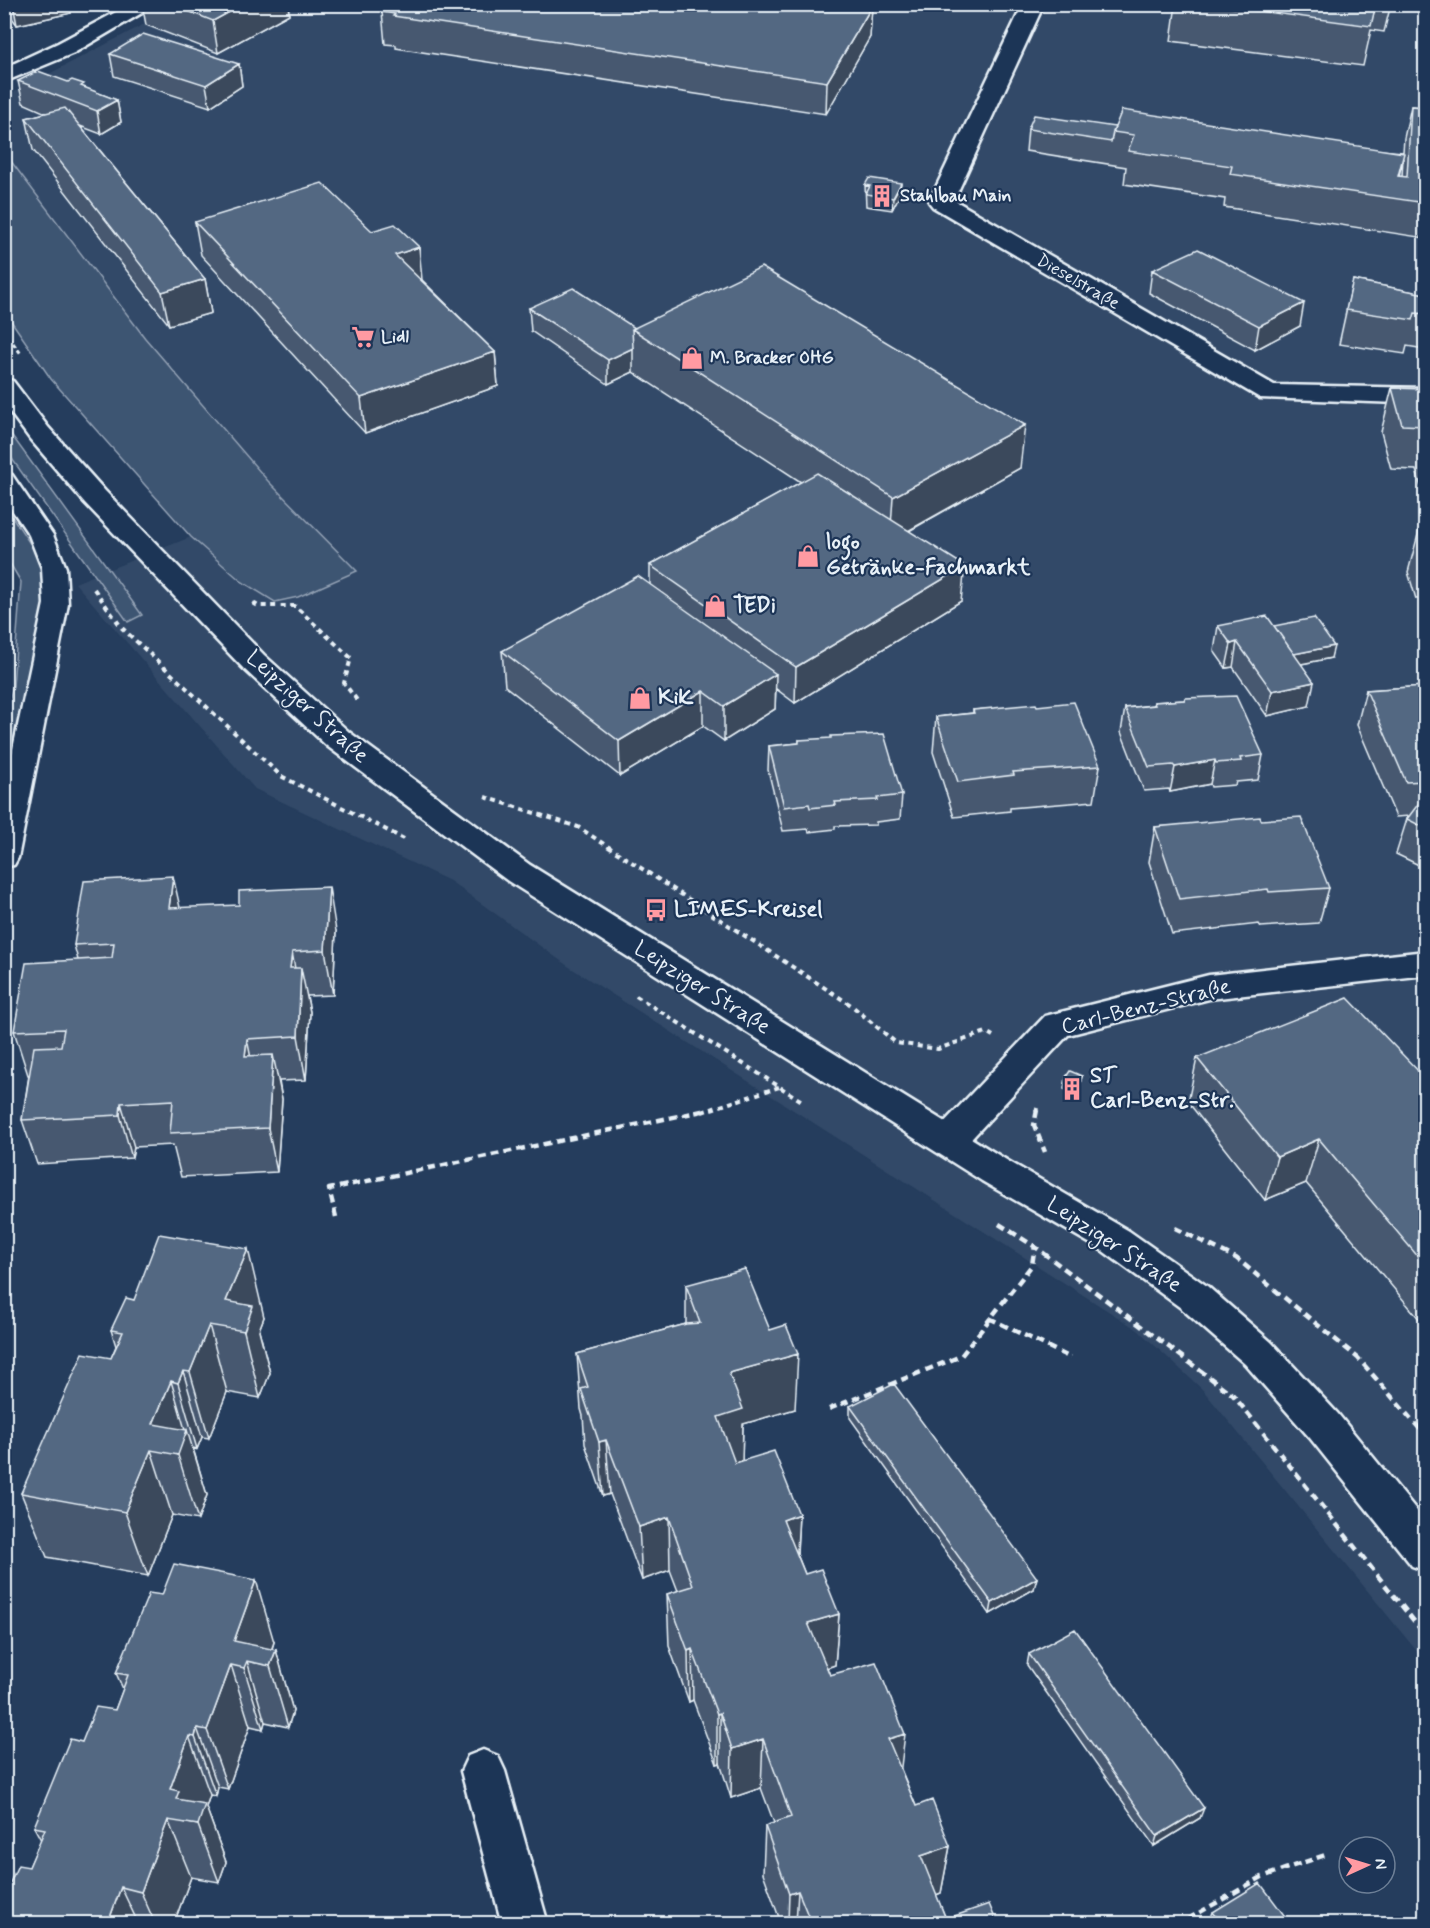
<svg xmlns="http://www.w3.org/2000/svg" width="1430" height="1928" viewBox="0 0 1430 1928" font-family="Mynerve,sans-serif">
<style>
.built{fill:#334a68}
.green{fill:#3e5472;stroke:#93a2b5;stroke-width:1.5}
.lines{fill:none;stroke-linecap:round;stroke-linejoin:round}
.service-casing{stroke:#e8f1f8;stroke-width:5}
.minor-casing{stroke:#e8f1f8;stroke-width:5}
.secondary-casing{stroke:#e8f1f8;stroke-width:5}
.path-far2{stroke:#e8f1f8;stroke-width:3;stroke-dasharray:4.5 3;stroke-linecap:butt}
.path-far1{stroke:#e8f1f8;stroke-width:4;stroke-dasharray:5 4.5;stroke-linecap:butt}
.path{stroke:#e8f1f8;stroke-width:4.5;stroke-dasharray:8 5;stroke-linecap:butt}
.service{fill:#1d3557;fill-rule:evenodd}
.minor{fill:#1d3557;fill-rule:evenodd}
.secondary{fill:#1d3557;fill-rule:evenodd}
.wall{fill:#475970;stroke:#e8f1f8;stroke-width:1.5;fill-rule:evenodd}
.shaded-wall{fill:#3a485b;stroke:#e8f1f8;stroke-width:1.5}
.building{fill:#536782;stroke:#e8f1f8;stroke-width:1.5}
.labels{text-anchor:middle;dominant-baseline:central;stroke-width:4.5;stroke-linejoin:round;paint-order:stroke}
.far-poi-label{font-size:18px;font-weight:bold;fill:#e8f1f8;stroke:#1d3557;text-anchor:start}
.far-street-label{font-size:18px;fill:#e8f1f8;stroke:#1d3557}
.poi-label{font-size:22px;font-weight:bold;fill:#e8f1f8;stroke:#1d3557;text-anchor:start}
.street-label{font-size:22px;fill:#e8f1f8;stroke:#1d3557}
</style>
<rect width="100%" height="100%" fill="#253d5d"/>
<filter id="ink" filterUnits="userSpaceOnUse"><feTurbulence type="fractalNoise" baseFrequency=".0167" numOctaves="2"/><feDisplacementMap in="SourceGraphic" scale="12" xChannelSelector="R" yChannelSelector="G"/><feConvolveMatrix kernelMatrix="1 2 1 2 8 2 1 2 1" color-interpolation-filters="sRGB"/></filter>
<g filter="url(#ink)">
<!-- built -->
<path class="built" d="M181 5H1425V1661L1203 1390 1138 1330 568 966 450 881 255 789 75 583 191 537 241 581 275 602 298 597 357 571 268 481 145 338 5 152V97Z"/>
<!-- green -->
<path class="green" d="M4 152 145 338 268 481 357 571 298 597 275 602 241 581 191 537 51 379 5 312Z
M5 426 142 615 128 622 5 449Z
M5 506 39 557 48 585 5 812V715L13 686 21 582 5 555Z"/>
<g class="lines">
<!-- service casing -->
<g class="service-casing">
<path id="service" d="M4 473 12 475 53 535 66 568 68 604 18 858 14 865 4 867V791L44 604 42 568 29 535 4 498Z"/>
</g>
<!-- minor casing -->
<g class="minor-casing">
<path id="minor" d="M131 4H157L74 53 4 82V68L58 43Z
M1023 4H1044L954 200 1274 385 1426 388V404L1260 398 933 207 929 202Z
M1426 951V975L1209 999 1068 1035 961 1150 949 1154 937 1150 931 1140 937 1130 1045 1016 1209 975Z
M483 1750 498 1756 505 1771 548 1924H502L461 1771 468 1756Z"/>
</g>
<!-- secondary casing -->
<g class="secondary-casing">
<path id="secondary" d="M4 378 13 381 48 427 105 491 264 655 349 732 530 865 1008 1161 1129 1231 1207 1286 1271 1342 1338 1414 1426 1522V1571L1412 1566 1310 1438 1245 1364 1181 1308 1103 1251 982 1181 508 881 327 746 244 669 85 503 30 439 4 404Z"/>
</g>
<!-- path-far2 -->
<path class="path-far2" d="M4 331 22 355"/>
<!-- path-far1 -->
<path class="path-far1" d="M94 589 122 628 281 776 404 839
M253 603 258 606H295L351 658 344 683 359 703
M485 797 578 827 851 1005 896 1043 938 1049 986 1032 993 1036
M636 996 802 1101
M702 1112 779 1087
M1036 1112 1037 1108"/>
<!-- path -->
<path class="path" d="M1037 1110 1034 1125 1045 1152
M336 1217 329 1189 707 1110
M999 1224 1034 1246 1233 1395 1426 1636
M1175 1228 1236 1258 1358 1358 1426 1436
M989 1318 1071 1358
M829 1409 961 1356 1032 1265 1035 1245
M1188 1919 1262 1877 1328 1854"/>
<!-- service -->
<use href="#service" class="service"/>
<!-- minor -->
<use href="#minor" class="minor"/>
<!-- secondary -->
<use href="#secondary" class="secondary"/>
</g>
<!-- wall -->
<path class="wall" d="M4 4H69L71 13 17 25 4 7Z
M142 4H288L289 14 218 53 146 25Z
M1176 4H1391L1384 32 1371 30 1363 66 1171 41Z
M872 6 870 37 826 114 396 48V45L385 44 382 12Z
M110 54 239 64 242 86 210 107 114 76Z
M18 81 85 88 117 100 121 122 101 134 80 126 205 279 211 313 169 325 33 150 26 118 46 113 23 103Z
M1411 106 1425 107V238L1224 207 1225 199 1124 184 1126 167 1026 151 1028 129 1115 127 1403 152 1404 138ZM1403 158 1402 177 1399 176Z
M865 185 900 194 892 210 866 206Z
M195 222 422 280 495 352 498 386 365 433 201 255Z
M1152 270 1300 326 1255 350 1149 293Z
M1353 280 1425 294V349L1407 346 1405 354 1339 344Z
M529 308 634 328 1020 468 909 531 961 601 795 703 776 689 775 709 724 741 703 726 620 776 505 686 502 651 650 585V565L801 482 633 372 608 384 531 331Z
M1392 388 1425 389V501L1416 470 1391 469 1381 432Z
M1420 527 1425 528V599H1416L1408 572Z
M1218 626H1274L1331 658 1301 664 1309 706 1267 716 1233 667 1226 668 1214 651Z
M1425 686V868L1396 854 1407 819 1409 816 1396 817 1357 725 1366 690Z
M1185 698 1263 755 1258 780 1236 782 1235 785 1211 787 1210 784 1170 792 1169 789 1144 791 1121 732 1125 708 1153 705 1154 702 1184 700Z
M1037 706 1100 766 1094 801 1010 808V811L954 817 933 752 936 717 973 713V710Z
M799 740 902 795 900 819 876 822V825L835 826V829L809 832 808 829 783 831 768 770 769 746 799 743Z
M1261 820 1329 888 1319 923 1261 927 1259 924 1172 934 1149 862 1155 827Z
M180 908 336 931 333 995 307 996 310 1012 306 1080 279 1081 282 1099 277 1172 181 1177 173 1145 134 1147 132 1158 37 1164 22 1120 29 1075H28L14 1031 78 960 74 945Z
M1197 1058 1425 1078V1326L1306 1183 1265 1200 1188 1102Z
M1082 1076 1079 1089 1076 1094 1064 1089 1066 1077Z
M686 1285 795 1409 743 1424 742 1460 799 1514 797 1554 805 1574 839 1614 835 1665 827 1668 830 1675 901 1769 916 1806 950 1846 941 1893 936 1895 946 1919 997 1923H781L763 1873 765 1826 774 1823 761 1788 731 1798 720 1763 717 1764 693 1700 689 1702 669 1646 667 1594 678 1591 670 1570 642 1580 610 1494 603 1496 585 1444 583 1416 581 1409 577 1354 686 1324Z
M264 1317 259 1330 270 1373 260 1398 227 1392 209 1438 202 1437 197 1449 193 1448 207 1495 198 1520 172 1515 148 1576 47 1557 21 1493 111 1358 116 1346 111 1330Z
M850 1406 1034 1589 990 1614 850 1418Z
M274 1642 272 1649 276 1650 293 1711 288 1727 265 1722 263 1729 250 1726 228 1789 218 1787 216 1796 210 1795 206 1807 226 1862 219 1882 191 1877 174 1923H4L41 1840 34 1827 82 1742 115 1710 123 1689 116 1673Z
M1029 1654 1200 1818 1154 1846 1027 1665Z
M1213 1912 1290 1923H1210L1209 1922Z"/>
<!-- shaded-wall -->
<path class="shaded-wall" d="M13 4H69L71 13 17 25Z
M244 4H288L289 14 218 53 213 21Z
M872 6 870 37 826 114 827 82Z
M239 64 242 86 210 107 206 85Z
M117 100 121 122 101 134 97 111Z
M901 183 900 194 892 210 893 198Z
M419 247 422 280 399 288 395 255Z
M205 279 211 313 169 325 162 292Z
M1304 303 1300 326 1255 350 1259 326Z
M633 348V372L608 384V360Z
M495 352 498 386 365 433 361 398Z
M1025 425 1020 468 890 541 893 497Z
M965 566 961 601 795 703 796 667Z
M1237 642 1233 667 1226 668 1231 644Z
M1334 646 1331 658 1281 668 1284 656Z
M776 674 775 709 724 741V706Z
M1314 682 1309 706 1267 716 1272 691Z
M703 691V726L620 776 619 741Z
M1215 760 1210 784 1170 792 1175 767Z
M173 876 183 921 169 908Z
M329 887 336 931 333 995 325 950Z
M292 952 300 997 290 968Z
M301 968 310 1012 306 1080 298 1036Z
M247 1039 256 1083 245 1056Z
M273 1055 282 1099 277 1172 268 1128Z
M1082 1076 1079 1089 1076 1094 1078 1082Z
M121 1103 134 1147 132 1158 120 1115Z
M1319 1139 1306 1183 1265 1200 1277 1157Z
M248 1249 264 1317 259 1330 270 1373 260 1398 244 1331 226 1301Z
M209 1325 227 1392 209 1438 190 1372Z
M798 1354 795 1409 743 1424 742 1464 718 1472V1417L729 1373Z
M183 1371 202 1437 197 1449 178 1383Z
M171 1381 186 1433 187 1430 207 1495 198 1520 178 1455 153 1424Z
M606 1440 610 1494 603 1496 599 1442Z
M151 1450 172 1515 148 1576 125 1512Z
M799 1514 796 1568 783 1520Z
M669 1517 670 1570 642 1580 639 1527Z
M1037 1578 1034 1589 990 1614 992 1603Z
M256 1580 274 1642 266 1665 247 1661 265 1722 263 1729 244 1668 234 1641Z
M839 1614 835 1665 805 1675 808 1623Z
M692 1649 693 1700 689 1702 688 1651Z
M276 1650 293 1711 288 1727 270 1666Z
M231 1665 250 1726 228 1789 207 1730Z
M720 1713V1763L717 1764V1714Z
M197 1728 218 1787 216 1796 195 1737Z
M905 1734 899 1783 888 1739Z
M189 1736 210 1795 206 1807 226 1862 219 1882 198 1825 183 1822 170 1789Z
M763 1739 761 1788 731 1798 732 1749Z
M1204 1808 1200 1818 1154 1846 1157 1836Z
M168 1820 191 1877 174 1923H155L141 1892Z
M950 1846 941 1893 914 1903 921 1856Z
M121 1887 138 1923H108Z
M798 1891 796 1923H788L789 1894Z"/>
<!-- building -->
<path class="building" d="M170 4H244L213 21Z
M389 4H863L872 6 827 82 393 16 395 14 382 12Z
M1206 4H1376L1371 26Z
M143 34 239 64 206 85 110 54Z
M38 71 68 82 72 80 84 84 81 86 117 100 97 111 18 81Z
M1411 106 1425 107V203L1230 174 1232 166 1128 151 1134 135 1113 132 1122 110 1404 153 1398 176 1407 177Z
M65 108 205 279 162 292 26 118Z
M1034 115 1115 127 1113 132 1111 142 1028 129Z
M869 178 901 183 893 198 866 194 870 186 865 185Z
M322 183 372 231 395 224 419 247 395 255 495 352 361 398 195 222Z
M1198 249 1304 303 1259 326 1152 270Z
M761 267 1025 425 893 497 632 329Z
M1353 280 1425 294V314L1415 313 1413 320 1346 310Z
M573 288 635 328 632 329 633 348 608 360 529 308Z
M1392 388 1425 389V426L1402 425Z
M817 473 965 566 796 667 650 565Z
M1420 527 1425 528V548Z
M638 576 776 674 724 706 703 691 619 741 502 651Z
M1267 616 1314 682 1272 691 1237 642 1231 644 1218 626Z
M1314 618 1334 646 1294 654 1274 626Z
M1425 686V781L1406 782 1366 690Z
M1236 696 1263 755 1240 758 1241 761 1216 763 1215 760 1175 767 1173 765 1149 767 1125 708 1155 705 1154 702 1185 700V698Z
M1074 702 1100 766 1013 772 1014 775 958 782 936 717 974 713 973 710 1036 704 1037 706Z
M884 734 902 795 877 798 878 800 835 802 836 805 810 808 809 804 784 807 769 746 799 743V740L831 738V736Z
M1425 795V828L1407 819Z
M1260 817 1261 820 1301 817 1329 888 1269 892 1268 889 1179 899 1155 827Z
M173 876 169 908 239 905V891L329 887 325 950 292 952 290 968H301L298 1036 247 1039 245 1056 273 1055 268 1128 170 1133 173 1100 121 1103 120 1115 22 1120 34 1047 61 1046 64 1029 14 1031 26 963 112 958 114 943 74 945 84 881Z
M1348 998 1425 1078V1265L1319 1139 1277 1157 1197 1058Z
M1070 1071 1082 1076 1078 1082 1066 1077Z
M159 1234 248 1249 226 1301 253 1306 244 1331 209 1325 190 1372 183 1371 178 1383 171 1381 153 1424 187 1430 178 1455 151 1450 125 1512 21 1493 83 1353 111 1358 123 1332 111 1330 126 1298 134 1300Z
M745 1269 770 1330 786 1325 798 1354 729 1373 743 1409 718 1417 735 1463 774 1451 799 1514 783 1520 805 1574 821 1569 839 1614 808 1623 830 1675 876 1662 905 1734 888 1739 916 1806 932 1800 950 1846 921 1856 946 1919 989 1904 997 1923H811L798 1891 789 1894 765 1826 791 1817 763 1739 732 1749 720 1713 717 1714 692 1649 688 1651 667 1594 693 1586 669 1517 639 1527 606 1440 599 1442 581 1389 588 1387 577 1354 686 1324 700 1323 686 1285Z
M894 1384 1037 1578 992 1603 850 1406Z
M174 1564 256 1580 234 1641 276 1650 270 1666 247 1661 244 1668 231 1665 207 1730 197 1728 195 1737 189 1736 170 1789 179 1791 176 1799 205 1804 198 1825 168 1820 141 1892 121 1887 108 1923H4V1896L18 1865 29 1867 45 1829 34 1827 70 1739 82 1742 96 1707 115 1710 128 1675 116 1673 149 1593 162 1595Z
M1075 1629 1204 1808 1157 1836 1029 1654Z
M1260 1883 1290 1923H1221L1213 1912Z"/>
</g>
<!-- icons -->
<defs>
<g id="building-bare" transform="scale(1.8)"><path d="M-4-6H4V6H1V3H-1V6H-4ZM-2.5-4.3h1.7v1.8h-1.7ZM.8-4.3h1.7v1.8H.8ZM-2.5-1h1.7V.8h-1.7ZM.8-1h1.7V.8H.8Z" fill="#ff9aa2" stroke="#1d3557" stroke-width="2.5" paint-order="stroke"/></g>
<g id="supermarket-bare" transform="scale(1.8)"><path d="M-6-5.5h2.5l.6 2H6L4.5 2H-2.5L-4.4-4H-6ZM-1.5 3.2a1.3 1.3 0 1 0 .1 0ZM3 3.2a1.3 1.3 0 1 0 .1 0Z" fill="#ff9aa2" stroke="#1d3557" stroke-width="2.5" paint-order="stroke"/></g>
<g id="shop-bare" transform="scale(1.8)"><path d="M-5-2.5h2.3a2.7 3.5 0 0 1 5.4 0H5L5.5 6h-11ZM-1.5-2.5h3a1.5 2.3 0 0 0-3 0Z" fill="#ff9aa2" stroke="#1d3557" stroke-width="2.5" paint-order="stroke"/></g>
<g id="bus-bare" transform="scale(1.8)"><path d="M-5-6H5V4H4V6H2V4H-2V6H-4V4H-5ZM-3.5-4V0h7V-4ZM-3.5 1.2v1.5H-2V1.2ZM2 1.2v1.5H3.5V1.2Z" fill="#ff9aa2" stroke="#1d3557" stroke-width="2.5" paint-order="stroke"/></g>
</defs>
<g fill-rule="evenodd">
<use href="#building-bare" x="882" y="196"/>
<use href="#supermarket-bare" x="363" y="337"/>
<use href="#shop-bare" x="692" y="358"/>
<use href="#shop-bare" x="808" y="556"/>
<use href="#shop-bare" x="715" y="606"/>
<use href="#shop-bare" x="640" y="698"/>
<use href="#bus-bare" x="656" y="910"/>
<use href="#building-bare" x="1072" y="1089"/>
</g>
<g class="labels">
<!-- far-poi labels -->
<g class="far-poi-label">
<text x="900" y="196">Stahlbau Main</text>
<text x="381" y="337">Lidl</text>
<text x="710" y="358">M. Bracker OHG</text>
</g>
<!-- far-street labels -->
<g class="far-street-label">
<text transform="translate(1078 282) rotate(30)">Dieselstraße</text>
</g>
<!-- poi labels -->
<g class="poi-label">
<text x="826" y="543">logo<tspan x="826" dy="25">Getränke-Fachmarkt</tspan></text>
<text x="733" y="606">TEDi</text>
<text x="658" y="698">KiK</text>
<text x="674" y="910">LIMES-Kreisel</text>
<text x="1090" y="1076">ST<tspan x="1090" dy="25">Carl-Benz-Str.</tspan></text>
</g>
<!-- street labels -->
<g class="street-label">
<text transform="translate(307 707) rotate(42)">Leipziger Straße</text>
<text transform="translate(702 988) rotate(32)">Leipziger Straße</text>
<text transform="translate(1146 1007) rotate(-14)">Carl-Benz-Straße</text>
<text transform="translate(1114 1245) rotate(33)">Leipziger Straße</text>
</g>
</g>
<!-- margin -->
<rect width="1430" height="1928" fill="none" stroke="#1d3557" stroke-width="24"/>
<rect x="12" y="12" width="1406" height="1904" fill="none" stroke="#e8f1f8" stroke-width="2" filter="url(#ink)"/>
<!-- north arrow -->
<g transform="translate(1367 1865) rotate(86)"><circle r="28" fill="#1d3557" stroke="#6e8097" stroke-width="1.5"/>
<path d="M0-4.5L10 22L0 15L-10 22Z" fill="#ff9aa2"/>
<text y="-9" font-size="16" font-weight="bold" text-anchor="middle" fill="#e8f1f8">N</text>
</g>
</svg>
